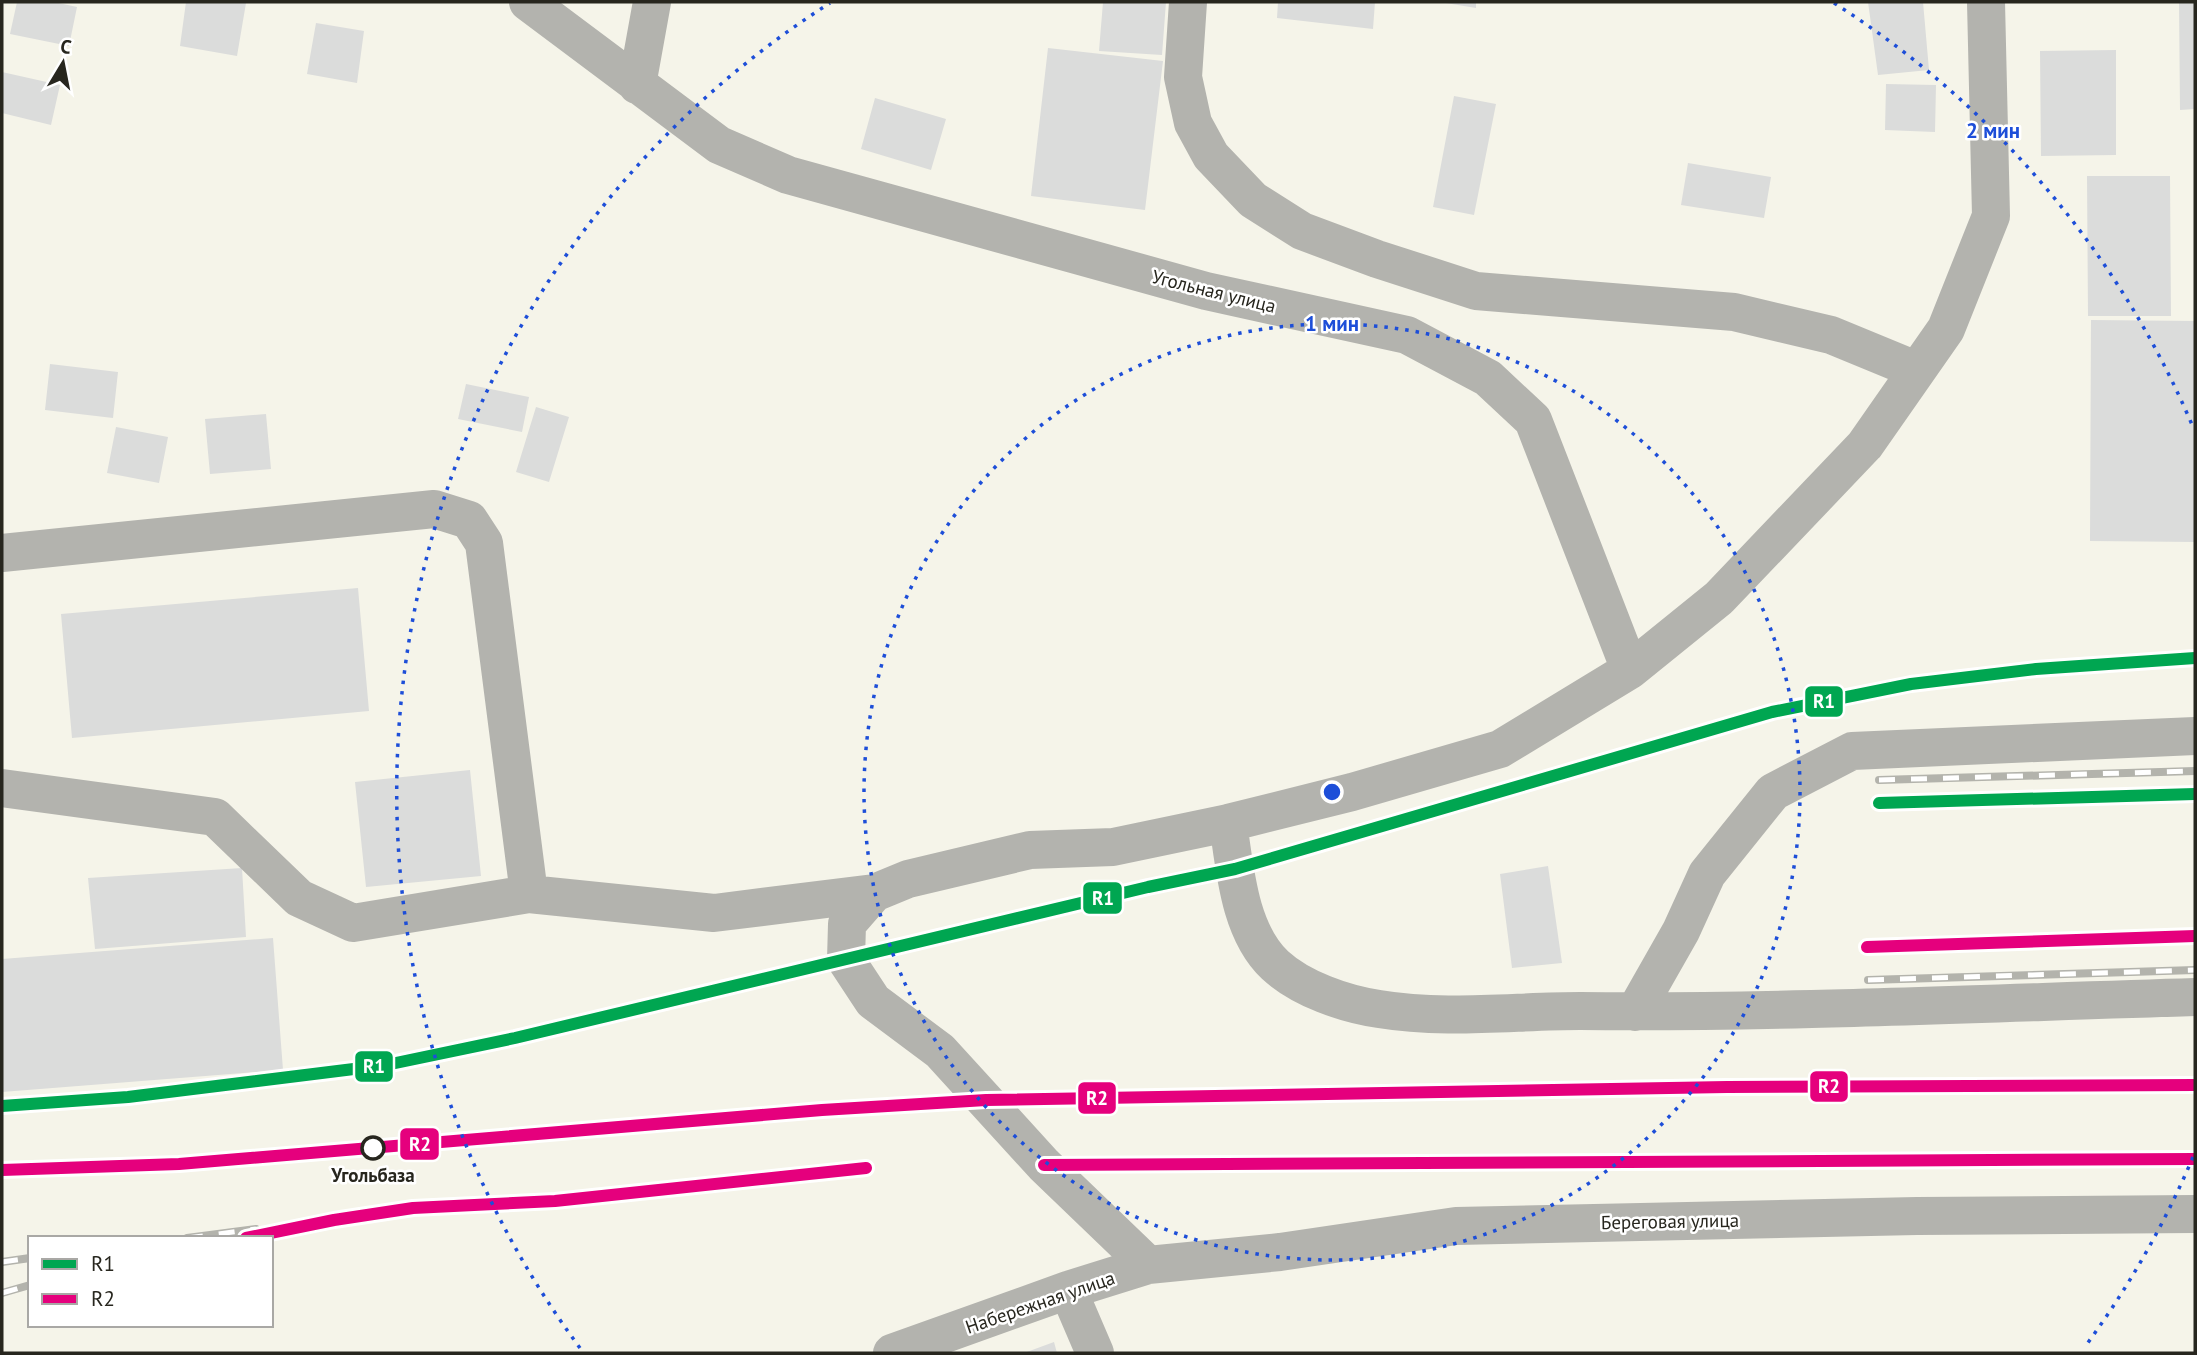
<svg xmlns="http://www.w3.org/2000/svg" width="2197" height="1355" viewBox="0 0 2197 1355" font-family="'PT Sans',sans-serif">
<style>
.building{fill:#dbdcdb}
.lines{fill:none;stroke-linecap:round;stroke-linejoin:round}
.minor{stroke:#b3b3ae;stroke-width:38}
.rail-casing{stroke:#b3b3ac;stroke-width:8}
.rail{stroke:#fff;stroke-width:5;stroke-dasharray:16;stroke-linecap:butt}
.rail-1-casing{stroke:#fff;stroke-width:18}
.rail-2-casing{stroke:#fff;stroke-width:18}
.rail-1{stroke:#00a651;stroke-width:12}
.rail-2{stroke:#e5007d;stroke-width:12}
.ring{fill:none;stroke:#1d4ed8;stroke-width:3.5;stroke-dasharray:3.5 7}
.stop-dot{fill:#fff;stroke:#27261e;stroke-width:3.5}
.labels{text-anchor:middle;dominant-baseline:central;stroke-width:5;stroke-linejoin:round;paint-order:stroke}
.street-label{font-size:19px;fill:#27261e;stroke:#fff}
.stop-label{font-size:19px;font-weight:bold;fill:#27261e;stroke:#fff}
.centre{fill:#1d4ed8;stroke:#fff;stroke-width:3.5}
.ring-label{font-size:21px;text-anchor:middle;font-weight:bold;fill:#1d4ed8;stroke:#fff;stroke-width:5;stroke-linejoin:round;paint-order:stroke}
.line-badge{stroke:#fff;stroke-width:2.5}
.badge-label{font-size:19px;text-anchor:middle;font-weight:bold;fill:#fff}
</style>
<rect width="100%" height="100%" fill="#f5f4e9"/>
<!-- building -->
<path class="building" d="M17 2H54L77 7 69 46 10 34Z
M186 2 246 3 237 56 180 46Z
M1103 2H1166L1162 55 1099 51Z
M1278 2H1375L1373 29 1277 18Z
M1440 2H1476V8Z
M1868 2H1923L1929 70 1878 75Z
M2179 2H2195V109L2180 110Z
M316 23 364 31 357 83 307 74Z
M1048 48 1163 61 1145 210 1031 196Z
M2116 50V155L2041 156 2040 51Z
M2 72 60 85 51 125 2 113Z
M1886 84 1936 85 1935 132 1885 130Z
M1454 96 1496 104 1474 215 1433 207Z
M875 98 946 119 931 170 861 149Z
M1688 163 1771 177 1764 218 1681 205Z
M2087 176H2170L2171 316H2088Z
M2091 320 2195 321V542L2090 541Z
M50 364 118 372 113 418 45 410Z
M466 384 529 397 522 432 458 419Z
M536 407 569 417 549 482 516 472Z
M266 414 271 469 210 474 205 419Z
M116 427 168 437 159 483 107 473Z
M358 588 369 711 72 738 61 614Z
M470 770 481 876 366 887 355 782Z
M1548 866 1562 963 1512 968 1500 874Z
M242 868 246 937 95 949 88 878Z
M273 938 283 1070 2 1092V959Z
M1054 1342 1057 1353H1024Z"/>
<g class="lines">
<!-- minor -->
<path class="minor" d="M528 2 719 145 788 175 1206 291 1407 335 1488 378 1533 420 1630 670
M1188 2 1183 77 1193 123 1211 156 1253 200 1302 231 1377 259 1476 291 1734 312 1831 335 1916 370
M637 85 652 2
M2 553 434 509 469 520 484 543 529 894
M2 788 215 817 299 898 353 923 529 894 714 913 874 893
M1228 823C1235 869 1239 931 1275 965 1301 989 1345 1004 1379 1009 1445 1020 1514 1011 1580 1011 1785 1013 1991 1003 2195 997
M1635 1012 1681 931 1707 874 1773 792 1852 751 2195 736
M1148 1265 1044 1165 940 1051 873 1001 846 960 847 924 874 893 908 879 1030 850 1113 847 1228 823 1352 792 1500 749 1630 670 1719 598 1865 445 1946 329 1991 216 1986 2
M1068 1290 1095 1353
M892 1353 1068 1290 1148 1265 1280 1252 1456 1226 1917 1216 2195 1214"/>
<!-- rail casing -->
<g class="rail-casing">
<path id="rail" d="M1879 780 2195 771
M1879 803 2195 794
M1867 947 2195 936
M1868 980 2195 970
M2 1106 128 1097 386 1065 515 1038 1148 887 1235 869 1772 712 1911 684 2036 669 2195 658
M1044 1165 2195 1159
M187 1238 256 1229
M246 1238 334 1220 413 1208 555 1201 866 1168
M2 1262 30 1258
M2 1293 30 1285"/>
</g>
<!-- rail -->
<use href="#rail" class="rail"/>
<!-- rail-1 casing -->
<g class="rail-1-casing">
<path id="rail-1" d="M1879 803 2195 794
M2 1106 128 1097 386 1065 515 1038 1148 887 1235 869 1772 712 1911 684 2036 669 2195 658"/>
</g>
<!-- rail-2 casing -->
<g class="rail-2-casing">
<path id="rail-2" d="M1867 947 2195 936
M1044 1165 2195 1159
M2 1170 179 1164 822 1110 986 1100 1727 1087 2195 1085
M246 1238 334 1220 413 1208 555 1201 866 1168"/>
</g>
<!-- rail-1 -->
<use href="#rail-1" class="rail-1"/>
<!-- rail-2 -->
<use href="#rail-2" class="rail-2"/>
</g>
<!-- distance rings -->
<g class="ring">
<circle cx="1332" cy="792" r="468"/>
<path d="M2193 1157A935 935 0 0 1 2084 1348M580 1348A935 935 0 0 1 830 3M1834 3A935 935 0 0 1 2193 427"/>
</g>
<!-- markers -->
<circle class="stop-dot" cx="373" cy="1148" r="11"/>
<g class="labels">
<!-- street labels -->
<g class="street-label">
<text transform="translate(1214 291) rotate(14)">Угольная улица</text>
<text transform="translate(1670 1221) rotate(-1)">Береговая улица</text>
<text transform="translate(1040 1302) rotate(-19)">Набережная улица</text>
</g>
<!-- stop labels -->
<g class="stop-label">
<text x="373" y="1175">Угольбаза</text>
</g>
</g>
<circle cx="1332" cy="792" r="10" class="centre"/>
<g class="ring-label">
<text x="1993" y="138">2 мин</text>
<text x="1332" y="331">1 мин</text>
</g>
<g class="line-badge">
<rect x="1804" y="685" width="40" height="33" rx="7" fill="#00a651"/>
<rect x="1082" y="881" width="41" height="34" rx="7" fill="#00a651"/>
<rect x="354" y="1050" width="40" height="33" rx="7" fill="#00a651"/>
<rect x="1809" y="1070" width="40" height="33" rx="7" fill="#e5007d"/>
<rect x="1077" y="1081" width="40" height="34" rx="7" fill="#e5007d"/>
<rect x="399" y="1127" width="41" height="34" rx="7" fill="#e5007d"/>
</g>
<g class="badge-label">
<text x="1824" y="708">R1</text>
<text x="1103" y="905">R1</text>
<text x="374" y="1073">R1</text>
<text x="1829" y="1093">R2</text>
<text x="1097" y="1105">R2</text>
<text x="420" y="1151">R2</text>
</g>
<!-- border -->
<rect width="2197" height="1355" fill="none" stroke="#27261e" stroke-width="7"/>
<!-- legend -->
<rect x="28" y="1236" width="245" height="91" fill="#ffffff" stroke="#a9a8a5" stroke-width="2"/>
<rect x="42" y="1259" width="35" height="10" fill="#00a651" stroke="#a9a8a5" stroke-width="2"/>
<text x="91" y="1271" font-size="21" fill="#27261e">R1</text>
<rect x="42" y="1294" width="35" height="10" fill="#e5007d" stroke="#a9a8a5" stroke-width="2"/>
<text x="91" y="1306" font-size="21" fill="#27261e">R2</text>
<!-- north arrow -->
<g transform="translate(63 63) rotate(10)" stroke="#ffffff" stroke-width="5" paint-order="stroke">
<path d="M0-5L12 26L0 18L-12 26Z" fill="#27261e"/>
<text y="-10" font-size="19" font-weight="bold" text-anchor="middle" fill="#27261e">С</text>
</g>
</svg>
